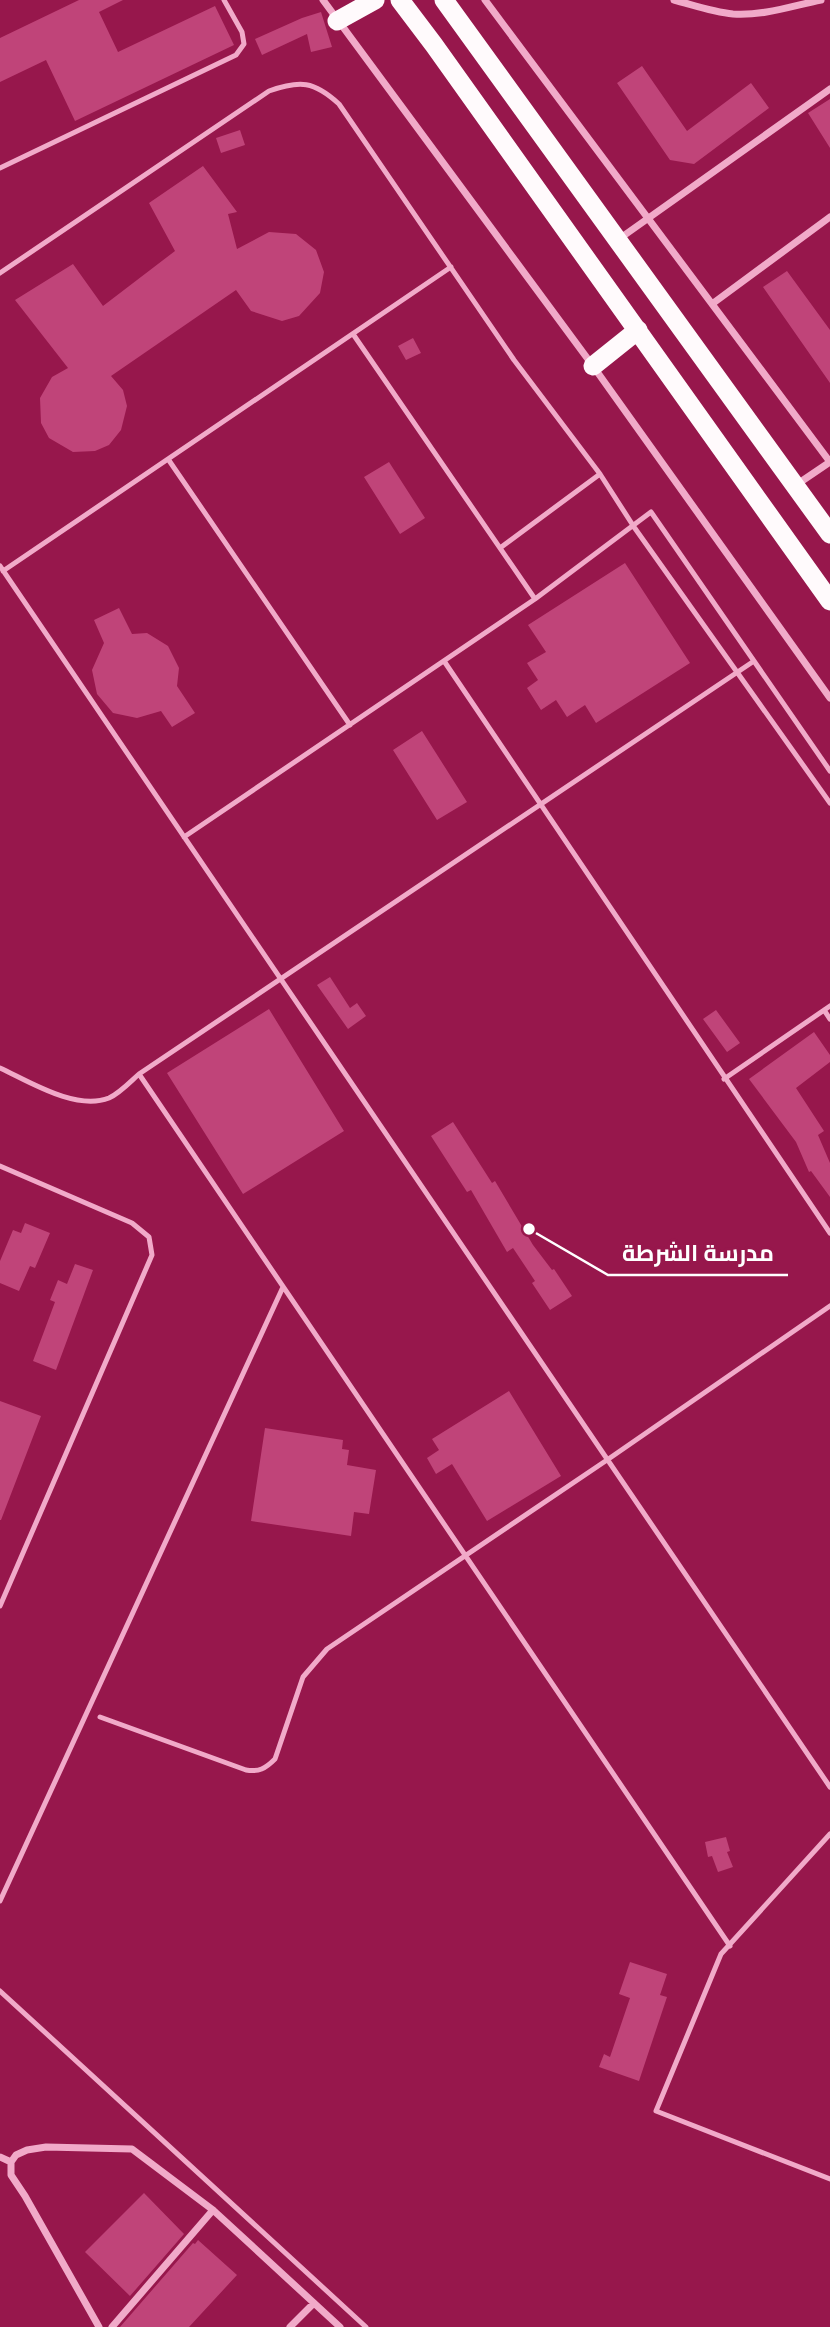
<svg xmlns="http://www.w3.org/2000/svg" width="830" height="2327" viewBox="0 0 830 2327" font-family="'DM Sans',Cairo,sans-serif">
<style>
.building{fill:#c04479}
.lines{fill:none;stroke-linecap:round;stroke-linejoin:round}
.service{stroke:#f1aac9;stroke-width:5}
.minor{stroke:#f1aac9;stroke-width:7}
.trunk{stroke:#fffafc;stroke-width:19}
.leader{fill:none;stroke:#fff;stroke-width:2.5}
.callout-dot{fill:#fff;stroke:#97174c;stroke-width:2.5}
.callout-label{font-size:23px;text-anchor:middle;font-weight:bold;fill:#fff;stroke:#97174c;stroke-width:6;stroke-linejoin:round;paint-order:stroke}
</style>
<rect width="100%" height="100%" fill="#97174c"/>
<!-- building -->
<path class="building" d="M79 0H123L99 12 118 52 215 6 234 45 75 121 46 60 0 82V38Z
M321 12 332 47 311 52 307 34 262 55 255 39 302 18Z
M642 66 687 131 751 83 769 108 694 164 670 160 617 83Z
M830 99V148L808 113Z
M240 130 245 145 221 153 216 138Z
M203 166 237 212 228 214 237 249 269 232 296 234 316 250 324 272 320 293 299 316 282 321 251 311 236 290 111 376 123 390 127 406 121 430 109 445 95 451 73 452 49 438 41 423 40 398 52 377 68 368 15 300 73 264 103 306 175 251 149 203Z
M787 271 830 330V383L763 287Z
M413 338 421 353 406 360 398 346Z
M389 462 425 518 400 534 364 477Z
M625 563 690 663 596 723 585 705 567 717 556 700 541 710 527 688 538 680 527 663 546 652 528 625Z
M119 608 132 634 147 633 168 646 179 668 177 686 195 713 172 727 161 711 137 718 113 713 97 694 92 670 104 643 94 620Z
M422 731 467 802 437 820 393 750Z
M330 977 350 1008 357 1003 366 1016 348 1029 317 985Z
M269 1009 344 1131 243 1194 167 1073Z
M716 1010 740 1043 727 1052 703 1019Z
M814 1032 830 1055V1062L796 1088 824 1131 818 1135 830 1163V1197L811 1171 809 1172 796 1142 749 1079Z
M453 1122 492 1183 495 1181 533 1245 552 1270 554 1269 572 1296 550 1310 532 1283 535 1281 513 1248 507 1252 471 1190 467 1192 431 1136Z
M25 1223 50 1233 35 1268 30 1266 19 1291 0 1283V1261L13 1230 21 1233Z
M75 1264 93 1270 56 1370 33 1361 55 1302 50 1300 58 1280 67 1284Z
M509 1391 561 1476 487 1521 452 1464 436 1474 427 1458 439 1450 432 1439Z
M0 1401 41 1416 1 1520H0Z
M265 1428 343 1440 342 1449 349 1450 347 1465 376 1470 369 1514 354 1512 351 1536 251 1521Z
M726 1837 730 1851 727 1852 733 1867 718 1872 712 1856 708 1857 705 1842Z
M630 1962 667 1974 660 1995 667 1997 639 2081 599 2067 604 2054 610 2057 630 1998 619 1994Z
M144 2193 184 2234 130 2296 85 2252Z
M198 2240 237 2275 189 2327H120L193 2243 195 2244Z"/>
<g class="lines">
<!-- service -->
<path class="service" d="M0 168 236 55 244 44 242 32 224 0
M0 273 269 91C300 80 314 81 339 104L514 360 600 474 634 527 830 803
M353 334 535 599
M168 459 350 725
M500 548 600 474
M0 566 830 1787
M3 571 451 267
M444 661 830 1233
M184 837 535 599 651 512 830 771
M824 1010 830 1019
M0 1068C30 1082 76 1111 109 1098 120 1093 130 1082 139 1074
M724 1079 830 1006
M0 1166 132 1223 149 1237 152 1255 0 1606
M100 1717 246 1770C259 1772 265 1769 275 1759L303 1677 327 1649 607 1460 830 1306
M830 1834 721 1954 656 2111 830 2179
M0 1901 283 1287
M730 1946 139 1074 754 661
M0 1991 366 2327"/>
<!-- minor -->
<path class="minor" d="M323 0 593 366 830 698
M485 0 830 462
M674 0C693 5 713 12 733 14 763 16 792 6 821 0
M619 239 830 89
M712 304 830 217
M796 485 830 462
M0 2157 11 2162
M99 2327 25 2196 11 2175V2162L16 2155 27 2150 46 2147 132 2149 213 2210 340 2327
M112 2327 213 2210
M290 2327 314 2303"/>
<!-- trunk -->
<path class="trunk" d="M400 0 434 45 830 601
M444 0 830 534
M337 21 375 0
M593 366 638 330"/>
</g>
<!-- callouts -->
<path class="leader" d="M529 1229L608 1275H788"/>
<circle class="callout-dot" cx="529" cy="1229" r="7"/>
<g class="callout-label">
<text x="698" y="1261">مدرسة الشرطة</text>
</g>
</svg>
